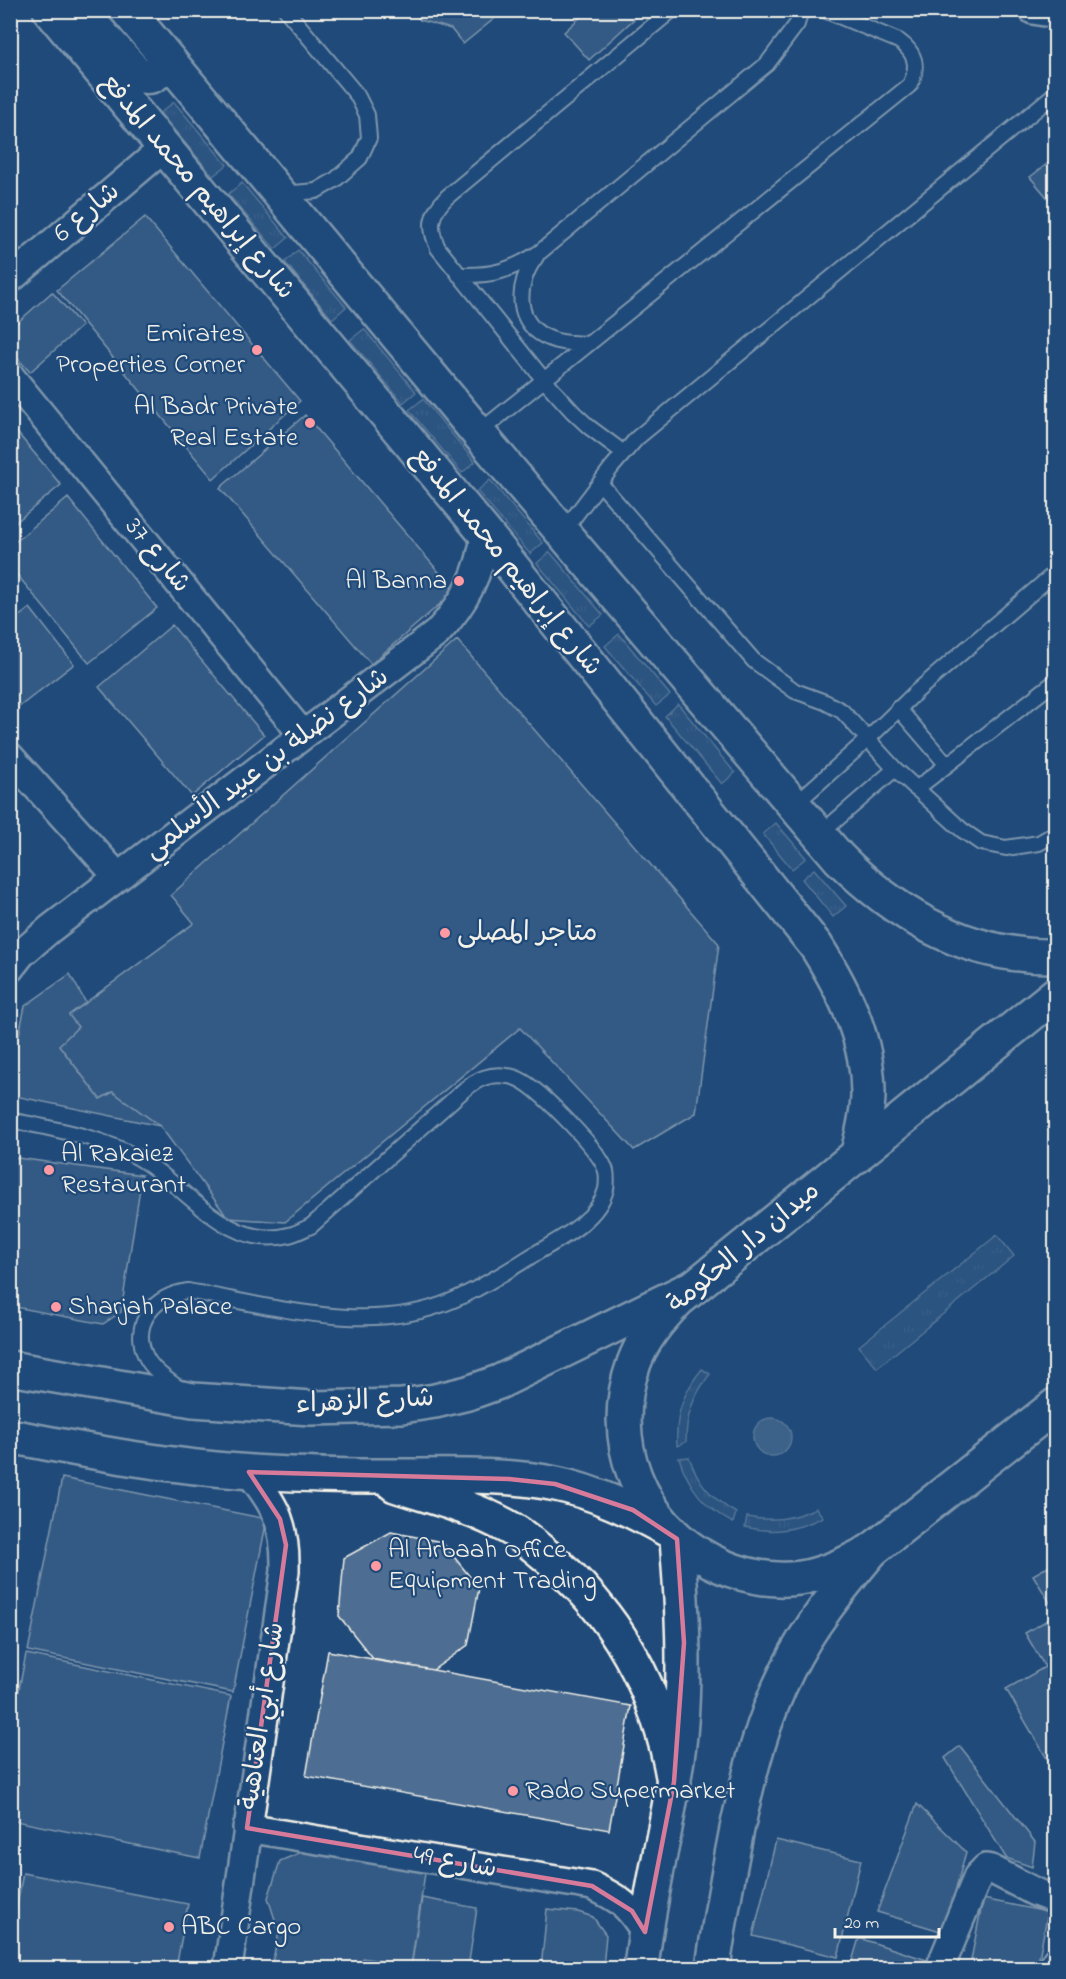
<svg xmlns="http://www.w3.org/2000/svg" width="1066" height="1979" viewBox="0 0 1066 1979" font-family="'Indie Flower','Playpen Sans Arabic',sans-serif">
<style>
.grass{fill:url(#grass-tufts);stroke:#97a8b8;stroke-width:1.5}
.water{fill:#627e9d;stroke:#9cacbb;stroke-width:1.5}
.building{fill:#4d6e92;stroke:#f4f1e8;stroke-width:1.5}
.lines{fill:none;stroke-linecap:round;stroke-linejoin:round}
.service-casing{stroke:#f4f1e8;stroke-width:18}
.minor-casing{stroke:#f4f1e8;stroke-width:32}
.tertiary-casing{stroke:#f4f1e8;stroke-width:38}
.secondary-casing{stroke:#f4f1e8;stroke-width:38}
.primary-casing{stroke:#f4f1e8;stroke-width:38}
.service{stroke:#1f4a7a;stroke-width:14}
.minor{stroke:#1f4a7a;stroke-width:27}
.tertiary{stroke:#1f4a7a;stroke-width:33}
.secondary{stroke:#1f4a7a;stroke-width:33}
.primary{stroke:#1f4a7a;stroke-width:33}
.marked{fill:none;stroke:#d87a9a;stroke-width:4.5;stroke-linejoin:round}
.poi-dot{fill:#ff9aa2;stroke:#1f4a7a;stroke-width:2}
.labels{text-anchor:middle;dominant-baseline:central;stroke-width:4.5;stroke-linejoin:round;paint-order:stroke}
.street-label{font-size:27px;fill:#f4f1e8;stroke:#1f4a7a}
.poi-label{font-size:27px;fill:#f4f1e8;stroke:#1f4a7a;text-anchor:start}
</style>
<defs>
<pattern id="grass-tufts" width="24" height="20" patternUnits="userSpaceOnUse" patternTransform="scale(1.5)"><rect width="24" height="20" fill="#3a5f88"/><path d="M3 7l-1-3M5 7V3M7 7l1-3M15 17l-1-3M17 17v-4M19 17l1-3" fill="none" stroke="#577699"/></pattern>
</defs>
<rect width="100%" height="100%" fill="#1f4a7a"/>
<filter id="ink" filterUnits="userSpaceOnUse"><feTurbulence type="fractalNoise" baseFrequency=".0167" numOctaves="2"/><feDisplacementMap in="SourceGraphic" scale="12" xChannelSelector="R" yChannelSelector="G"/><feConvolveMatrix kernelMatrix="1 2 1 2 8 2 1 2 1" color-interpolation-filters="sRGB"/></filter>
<g filter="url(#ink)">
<!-- grass -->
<path class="grass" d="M174 102 227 165 213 176 160 113Z
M242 183 288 238 275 249 228 194Z
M298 250 346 307 332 319 285 262Z
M364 329 416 392 403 403 350 340Z
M423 399 475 462 462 473 409 410Z
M490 480 543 543 530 554 477 491Z
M550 552 603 615 589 626 537 563Z
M619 634 670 695 656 706 605 646Z
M678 704 735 773 722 784 665 716Z
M776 823 806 858 792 869 763 834Z
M814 869 846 906 833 917 802 879Z
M997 1235 1014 1256 877 1368 859 1346Z
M702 1369 710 1374C693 1396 686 1415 686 1442L677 1446C675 1416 683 1392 702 1369Z
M689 1457C698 1483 712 1499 736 1513L733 1523C705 1508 689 1488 679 1458Z
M816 1508 823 1517C797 1530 773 1534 745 1527L747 1517C773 1522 792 1519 816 1508Z"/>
<!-- water -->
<path class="water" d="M753 1437a19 19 0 1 1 38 0a19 19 0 1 1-38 0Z"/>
<!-- building -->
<path class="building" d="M411 10H505L463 44 451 29 420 20Z
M588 10H644L589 60 564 32Z
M1056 157V208L1030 177Z
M145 217 300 401 213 479 57 290Z
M52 292 82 326 30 372 10 350V329Z
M305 415 455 591 371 664 220 488Z
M10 424 61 485 10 527Z
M68 498 157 608 89 663 10 566V546Z
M30 608 74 664 10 714V623Z
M172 625 264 735 192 796 99 687Z
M457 640 719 944 696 1113 634 1150 520 1028 285 1222 228 1218 160 1126 113 1092 100 1099 59 1045 78 1027 69 1015 194 923 171 895Z
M70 974 86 1003 69 1015 78 1027 59 1045 100 1099 113 1092 160 1126 10 1095V1078L25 1006Z
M10 1157 142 1175 121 1312 103 1324 10 1306Z
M62 1478 267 1519 233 1692 28 1651Z
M391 1532 442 1542 479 1588 468 1645 433 1670 374 1660 339 1616 344 1558Z
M1056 1562V1613L1033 1575Z
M1056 1615V1774L1006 1689 1045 1667 1025 1633Z
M328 1651 631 1706 609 1830 306 1776Z
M26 1654 231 1696 200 1858 10 1820V1734Z
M960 1746 1035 1842 1032 1867 1006 1858 945 1758Z
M917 1804 966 1852 944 1932 877 1912Z
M776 1840 861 1860 838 1957 753 1936Z
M311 1848 425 1873 411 1966 363 1958 361 1968H271L279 1932 268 1898 280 1861Z
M23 1873 188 1904 176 1968H10V1942Z
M422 1898 477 1908 468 1968H411Z
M983 1899 1048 1912 1037 1968H1014L971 1960Z
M547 1909 578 1912 593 1917 606 1935 603 1968H541Z
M859 1938 933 1962 931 1968H850Z"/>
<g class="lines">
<!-- service casing -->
<g class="service-casing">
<path id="service" d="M282 190 294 193 316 191 335 180 360 158 369 138 367 115 357 95 286 10
M536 257C515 284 514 326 551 339 563 344 575 343 588 344
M459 275C492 276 511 271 540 252L767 64 797 24 801 10
M478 433 910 85C919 66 916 53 899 41L824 10
M624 453 589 427 573 412 544 380 438 248C428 226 430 214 447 197L672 10
M600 483 754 661 795 691 825 702 842 711 895 769 962 830 981 843 1006 848 1039 843 1056 833
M562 533 612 467 637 438 1056 93
M898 708 947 765
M916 789 1056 681
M794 805 868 739 916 692 1056 572
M819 835 895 769
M10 1120C53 1129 98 1136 137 1157 184 1183 227 1252 289 1235 297 1233 304 1229 311 1226L465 1089C478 1079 490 1073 507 1076 512 1076 519 1079 524 1082 542 1093 601 1151 606 1171 607 1175 607 1184 606 1189 599 1219 562 1238 538 1252 510 1269 482 1288 451 1301 369 1336 272 1306 188 1291 155 1295 130 1323 146 1357 153 1371 168 1380 180 1389"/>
</g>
<!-- minor casing -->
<g class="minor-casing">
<path id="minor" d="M1033 10 1056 14
M10 279 164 148
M10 376 303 735
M10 757 118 877
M10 968 21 954 50 929 437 633C464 604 481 573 485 533
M247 1828 592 1886C621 1899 629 1906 645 1932
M228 1968 285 1571C286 1526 277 1507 249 1472
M940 1968 978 1876 986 1868 991 1869 1035 1892 1056 1900
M1053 1968 1056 1961"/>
</g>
<!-- tertiary casing -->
<g class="tertiary-casing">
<path id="tertiary" d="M641 1968C649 1890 672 1813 680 1735 686 1669 682 1604 677 1539
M713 1968C719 1922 728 1875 737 1829 749 1774 762 1720 788 1669 809 1626 841 1587 872 1550"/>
</g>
<!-- secondary casing -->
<g class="secondary-casing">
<path id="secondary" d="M10 1368 193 1400 311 1408 402 1406 435 1401 468 1393 499 1382 689 1289
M10 1436C91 1452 171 1467 252 1472 292 1474 331 1476 370 1476 429 1477 498 1472 556 1484 596 1492 633 1511 668 1530
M395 1485C432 1497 472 1507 506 1526 520 1533 532 1544 543 1553 616 1610 659 1692 674 1782"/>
</g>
<!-- primary casing -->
<g class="primary-casing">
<path id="primary" d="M50 10 485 533 816 946C845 992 869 1041 868 1097 867 1117 862 1137 857 1156
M79 10 138 75C154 80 164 71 163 55
M127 10 478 433 839 858C898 917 970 958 1056 956
M1056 994 678 1300C660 1318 643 1338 634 1363 606 1439 639 1524 711 1561 738 1575 770 1582 800 1578 826 1574 849 1563 872 1550L1056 1405"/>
</g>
<!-- service -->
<use href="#service" class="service"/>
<!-- minor -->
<use href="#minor" class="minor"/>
<!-- tertiary -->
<use href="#tertiary" class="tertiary"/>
<!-- secondary -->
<use href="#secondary" class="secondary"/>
<!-- primary -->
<use href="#primary" class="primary"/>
</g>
</g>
<!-- marked area -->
<path d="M0 0H1066V1979H0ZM249 1472 509 1479 555 1484 633 1510 677 1539 684 1643 674 1782 645 1932 632 1911 592 1886 247 1828 286 1545 280 1519Z" fill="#1f4a7a" fill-opacity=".55" fill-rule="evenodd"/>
<path class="marked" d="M249 1472 509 1479 555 1484 633 1510 677 1539 684 1643 674 1782 645 1932 632 1911 592 1886 247 1828 286 1545 280 1519Z"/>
<!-- markers -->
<g class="poi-dot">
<circle cx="257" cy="350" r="6"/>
<circle cx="310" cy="423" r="6"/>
<circle cx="459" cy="581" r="6"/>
<circle cx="445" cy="933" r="6"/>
<circle cx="49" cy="1170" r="6"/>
<circle cx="56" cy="1307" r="6"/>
<circle cx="376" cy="1566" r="6"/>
<circle cx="513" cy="1791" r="6"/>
<circle cx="169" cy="1927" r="6"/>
</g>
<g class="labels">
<!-- street labels -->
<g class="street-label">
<text transform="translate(197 187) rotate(50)">شارع إبراهيم محمد المدفع</text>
<text transform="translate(87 213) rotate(-40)">شارع 6</text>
<text transform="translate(157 556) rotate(51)">شارع 37</text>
<text transform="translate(506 562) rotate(51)">شارع إبراهيم محمد المدفع</text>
<text transform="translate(267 764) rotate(-37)">شارع نضلة بن عبيد الأسلمي</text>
<text transform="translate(744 1248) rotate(-40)">ميدان دار الحكومة</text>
<text transform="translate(365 1402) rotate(-3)">شارع الزهراء</text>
<text transform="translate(263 1716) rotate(-82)">شارع أبي العتاهية</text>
<text transform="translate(455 1863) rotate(10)">شارع 49</text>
</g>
<!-- poi labels -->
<g class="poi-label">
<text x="245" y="334" text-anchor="end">Emirates<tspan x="245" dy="31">Properties Corner</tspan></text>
<text x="298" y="407" text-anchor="end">Al Badr Private<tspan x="298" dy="31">Real Estate</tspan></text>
<text x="447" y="581" text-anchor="end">Al Banna</text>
<text x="457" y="933">متاجر المصلى</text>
<text x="61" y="1154">Al Rakaiez<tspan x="61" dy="31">Restaurant</tspan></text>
<text x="68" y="1307">Sharjah Palace</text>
<text x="388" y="1550">Al Arbaah Office<tspan x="388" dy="31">Equipment Trading</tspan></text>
<text x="525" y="1791">Rado Supermarket</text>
<text x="181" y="1927">ABC Cargo</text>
</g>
</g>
<!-- margin -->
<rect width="1066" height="1979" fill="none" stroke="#1f4a7a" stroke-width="36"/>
<rect x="18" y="18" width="1030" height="1943" fill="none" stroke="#f4f1e8" stroke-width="2" filter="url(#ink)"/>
<!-- scale -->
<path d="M835 1928v9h104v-9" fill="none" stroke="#f4f1e8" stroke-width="3"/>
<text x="844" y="1928" font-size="18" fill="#f4f1e8" stroke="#1f4a7a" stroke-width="4.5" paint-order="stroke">20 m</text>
</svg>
